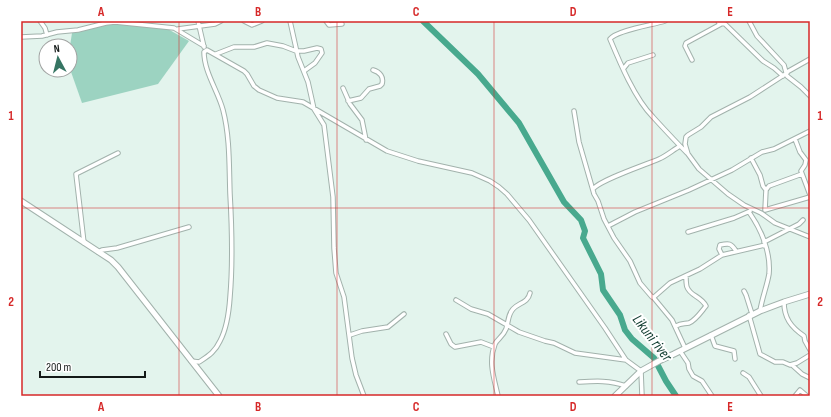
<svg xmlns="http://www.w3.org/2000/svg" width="831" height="417" viewBox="0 0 831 417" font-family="'Sofia Sans Condensed',sans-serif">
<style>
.green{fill:#9cd3c1}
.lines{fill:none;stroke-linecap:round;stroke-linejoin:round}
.river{stroke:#48a98e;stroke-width:6}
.street-casing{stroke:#a2b2ac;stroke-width:5.5}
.secondary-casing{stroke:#a2b2ac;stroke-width:7}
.street{stroke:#fff;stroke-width:3.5}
.secondary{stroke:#fff;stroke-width:5}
.grid{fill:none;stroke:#d62828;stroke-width:1;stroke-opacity:0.55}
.labels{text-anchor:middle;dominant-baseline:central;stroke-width:4;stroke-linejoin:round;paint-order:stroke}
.water-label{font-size:15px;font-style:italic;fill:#0e3a2e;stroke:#fff}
.neatline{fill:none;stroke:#d62828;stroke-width:1.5}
.grid-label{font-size:13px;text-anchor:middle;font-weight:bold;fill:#d62828}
</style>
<rect width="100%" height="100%" fill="#e3f4ed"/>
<!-- green -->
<path class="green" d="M112 24 166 28 189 41 158 84 82 103 70 69V46L72 33Z"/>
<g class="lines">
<!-- river -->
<path class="river" d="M423 21 478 74 519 123 564 202 581 220 585 231 583 238 601 274 603 290 620 315 625 330 632 339 654 358 666 381 676 396"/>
<!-- street casing -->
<g class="street-casing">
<path id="street" d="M40 21 45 28 47 35
M198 21 204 47
M244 21 252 25 262 21
M290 21 298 57 308 82 314 109 324 125 333 197 334 248 336 273 344 297 352 358 356 375 364 396
M326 21 329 25 342 24
M665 21C653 25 617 30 610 39 620 63 635 99 653 117 664 129 675 141 687 153
M718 21 719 23 725 24 763 61 774 68 783 76
M749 21 757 36 784 65 787 76 801 87 810 96
M178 29 215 24 221 21
M21 37 42 36 57 32 78 30 106 23 115 22 174 28 204 46
M216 54 234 47H254L267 43 283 46 296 51H304L317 48 321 49 322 53 315 63 304 71
M692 60 685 46 686 43 721 24
M624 68 628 63 653 55
M787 72 810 59
M787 73 750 97 711 117 701 127 688 135 686 137 685 144 688 154 699 169 728 194 744 205 761 213 775 223 810 237
M343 88 350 104 362 120 366 140
M348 101 361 98 369 89 380 86 382 84C384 77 380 72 373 70
M574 111 579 142 594 194 598 201 604 219 614 238 630 261 640 283 652 297H654L670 283 700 269 722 255 765 245
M795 139 800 152 806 160 805 165 801 171 810 195
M751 158 760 175 763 186 766 190
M593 189C600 180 645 165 659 159 666 156 673 150 680 146
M765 210 766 190 769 186 802 174
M765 210 810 197
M749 212C761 229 771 252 769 274 767 286 762 298 760 311
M608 226 635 212 689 190 732 170 762 152 774 149 810 131
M688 232 734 218 750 211
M764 242 799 224 803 220
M84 243 76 174 118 153
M98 252 102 250 117 248 189 227
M722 255 719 249 720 245C729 243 731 243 736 251
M744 291 746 295 752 314
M653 297 672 320 685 348
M456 300 471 309 488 314 519 332 545 341 554 343 575 353 626 360
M784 302C784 318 791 327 804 336L805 341 810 350
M749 315 760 354 775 362H783L790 365 797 363 810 355
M676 326C681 323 684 324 689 323 696 320 701 312 706 306 701 296 690 296 687 287 686 284 686 279 686 276
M446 334 451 344 455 347 481 342 494 347
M350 335 362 331 388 327 404 314
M711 335 715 346 734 351 735 359
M680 351 688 363 689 369 693 376 702 381 712 396
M191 361 199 362C208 356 215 352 220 341 227 328 229 312 230 297 233 262 232 229 230 194 229 166 230 137 223 110 218 91 204 72 204 52L207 50 244 71 247 74 254 86 259 90 277 98 303 102 387 151 418 161 472 173 490 181 499 187 507 194 529 220 605 328 626 360 641 371 642 396
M792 365 802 374 810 378
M743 373 749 377 761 396
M579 382C595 381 610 380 626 386
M498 396C494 378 488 362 495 344 497 339 503 337 506 329 509 322 507 316 513 309 518 303 528 303 530 293
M795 396 800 390 807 396"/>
</g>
<!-- secondary casing -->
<g class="secondary-casing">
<path id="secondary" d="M21 201 111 260 118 267 219 396
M615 396 641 371 659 361 674 354 760 311 784 302 810 294"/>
</g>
<!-- street -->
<use href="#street" class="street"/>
<!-- secondary -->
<use href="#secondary" class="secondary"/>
</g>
<!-- grid -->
<path class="grid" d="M179 21V396M337 21V396M494 21V396M652 21V396M21 208H810"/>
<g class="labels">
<!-- water labels -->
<g class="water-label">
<text transform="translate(652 338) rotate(52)">Likuni river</text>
</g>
</g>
<!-- border -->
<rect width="831" height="417" fill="none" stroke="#ffffff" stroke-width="44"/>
<!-- north arrow -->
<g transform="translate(58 58) rotate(353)"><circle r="19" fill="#ffffff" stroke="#a1a3a2"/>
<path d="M0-3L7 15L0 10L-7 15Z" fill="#367563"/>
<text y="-6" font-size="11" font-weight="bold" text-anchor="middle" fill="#131917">N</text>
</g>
<!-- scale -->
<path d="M40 371v6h105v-6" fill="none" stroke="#131917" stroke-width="2"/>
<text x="46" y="371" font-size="12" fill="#131917" stroke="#ffffff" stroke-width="3" paint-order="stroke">200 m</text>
<rect x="22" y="22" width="787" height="373" class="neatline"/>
<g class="grid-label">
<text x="101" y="16">A</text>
<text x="258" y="16">B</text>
<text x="416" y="16">C</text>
<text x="573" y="16">D</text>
<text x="730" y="16">E</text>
<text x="11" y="120">1</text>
<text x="820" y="120">1</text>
<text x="11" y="306">2</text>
<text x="820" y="306">2</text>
<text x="101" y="411">A</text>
<text x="258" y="411">B</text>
<text x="416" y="411">C</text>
<text x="573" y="411">D</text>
<text x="730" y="411">E</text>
</g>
</svg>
